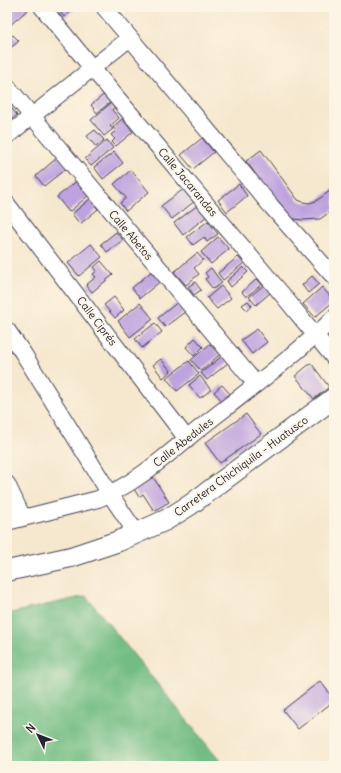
<svg xmlns="http://www.w3.org/2000/svg" width="341" height="773" viewBox="0 0 341 773" font-family="Delius,sans-serif">
<style>
.forest{fill:#73bd84;stroke:#4a7060}
.building{fill:#bda2df}
.lines{fill:none;stroke-linecap:round;stroke-linejoin:round}
.minor-casing{stroke:#424051;stroke-width:18}
.major-casing{stroke:#424051;stroke-width:22}
.minor{stroke:#fff;stroke-width:16}
.major{stroke:#fff;stroke-width:20}
.labels{text-anchor:middle;dominant-baseline:central;stroke-width:4;stroke-linejoin:round;paint-order:stroke}
.street-label{font-size:11px;fill:#22223b;stroke:#fcf5e5}
</style>
<rect width="100%" height="100%" fill="#fcf5e5"/>
<filter id="ink" filterUnits="userSpaceOnUse"><feTurbulence type="fractalNoise" baseFrequency=".025" numOctaves="2"/><feDisplacementMap in="SourceGraphic" scale="8" xChannelSelector="R" yChannelSelector="G"/><feConvolveMatrix kernelMatrix="1 2 1 2 8 2 1 2 1" color-interpolation-filters="sRGB"/></filter>
<filter id="wash" filterUnits="userSpaceOnUse"><feTurbulence type="fractalNoise" baseFrequency=".012" numOctaves="4" result="noise"/><feDisplacementMap in="SourceGraphic" scale="16" xChannelSelector="R" yChannelSelector="G"/><feGaussianBlur stdDeviation="0.9" result="paint"/><feColorMatrix in="noise" values="0 0 0 0 0 0 0 0 0 0 0 0 0 0 0 0 0 1.4 0 .05"/><feComposite in="paint" operator="in"/></filter>
<g filter="url(#wash)">
<rect width="100%" height="100%" fill="#f6e8cf"/>
<!-- forest -->
<path class="forest" d="M86 596 224 766H7V614Z"/>
<g id="blocks">
<!-- building -->
<path class="building" d="M7 7H31L9 26 7 23Z
M61 7H73L75 9 64 17 58 9Z
M13 35 19 41 8 50 7 49V40Z
M107 92 113 100 97 113 91 105Z
M111 103 114 107 112 110 119 118 110 126 113 129 104 136 91 120Z
M9 105 17 115 7 123V107Z
M122 119 133 132 116 146 112 142 115 139 111 135 116 131 113 127Z
M95 130 104 140 96 147 87 136Z
M202 138 214 152 193 169 181 155Z
M107 140 113 148 91 166 85 159Z
M261 150 298 200 303 202 309 203 316 201 334 188V209L320 219 303 220 294 219 280 208 246 161Z
M114 152 123 163 103 179 94 167Z
M59 156 68 167 44 186 36 176Z
M131 170 149 192 126 211 120 203 126 198 114 184Z
M78 180 90 194 69 212 57 197Z
M239 184 247 196 227 212 218 200Z
M185 188 195 201 172 219 161 206Z
M90 199 98 209 80 224 72 214Z
M198 205 207 216 183 235 174 223Z
M208 221 218 234 207 242 204 237 193 245 187 237Z
M116 232 123 240 107 252 101 244Z
M218 237 229 249 211 264 201 252Z
M91 244 102 257 79 276 68 263Z
M197 253 203 260 194 268 199 274 186 285 174 272Z
M238 257 244 263 223 280 218 273Z
M101 261 113 275 92 292 86 285 96 277 93 274 97 271 94 267Z
M243 267 248 272 231 287 227 281Z
M211 268 222 283 213 289 205 279 208 277 205 273Z
M153 270 162 280 140 298 132 288Z
M312 276 319 284 308 293 302 285Z
M257 279 262 284 246 297 242 292Z
M195 282 201 290 194 295 188 287Z
M264 285 270 293 256 305 249 297Z
M221 286 231 298 217 309 207 298Z
M322 287 334 301 315 317 303 304Z
M114 297 124 310 115 318 104 305Z
M179 301 186 311 165 327 158 318Z
M248 301 252 306 247 310 242 305Z
M140 303 153 319 130 337 118 321Z
M155 323 162 332 142 348 135 339Z
M257 329 267 342 252 354 241 340Z
M195 338 203 347 194 356 186 347Z
M210 344 219 355 201 371 191 360Z
M223 355 229 362 207 380 201 373Z
M161 359 171 371 163 378 153 365Z
M189 361 199 374 177 391 166 378Z
M311 363 329 387 314 399 295 376Z
M200 376 211 390 200 398 189 385Z
M222 385 232 396 224 403 214 392Z
M246 414 261 434 220 463 205 443Z
M153 477 169 502 154 511 143 494 139 497 134 489Z
M320 681 334 699V701L298 729 283 710Z"/>
</g>
</g>
<g filter="url(#ink)">
<use href="#blocks" fill-opacity="0" stroke="#424051" stroke-width="1"/>
<g class="lines">
<!-- minor casing -->
<g class="minor-casing">
<path id="minor" d="M42 7 92 68 281 293 334 358
M104 7 271 206 334 277
M7 86 256 384
M7 136 130 38
M7 204 187 439
M7 330 23 353 110 494 137 534
M7 484 23 518
M7 522 98 499C136 484 169 453 200 428 246 392 292 358 334 318"/>
</g>
<!-- major casing -->
<g class="major-casing">
<path id="major" d="M7 571 71 557 119 541 166 520 190 505 334 398"/>
</g>
<!-- minor -->
<use href="#minor" class="minor"/>
<!-- major -->
<use href="#major" class="major"/>
</g>
</g>
<g class="labels">
<!-- street labels -->
<g class="street-label">
<text transform="translate(188 182) rotate(50)">Calle Jacarandas</text>
<text transform="translate(131 235) rotate(50)">Calle Abetos</text>
<text transform="translate(97 321) rotate(53)">Calle Ciprés</text>
<text transform="translate(183 442) rotate(-38)">Calle Abedules</text>
<text transform="translate(241 466) rotate(-36)">Carretera Chichiquila - Huatusco</text>
</g>
</g>
<!-- margin -->
<rect width="341" height="773" fill="none" stroke="#fcf5e5" stroke-width="24"/>
<!-- north arrow -->
<g transform="translate(38 735) rotate(313)" stroke="#fcf5e5" stroke-width="3" paint-order="stroke">
<path d="M0-3L7 15L0 10L-7 15Z" fill="#22223b"/>
<text y="-6" font-size="11" font-weight="bold" text-anchor="middle" fill="#22223b">N</text>
</g>
</svg>
